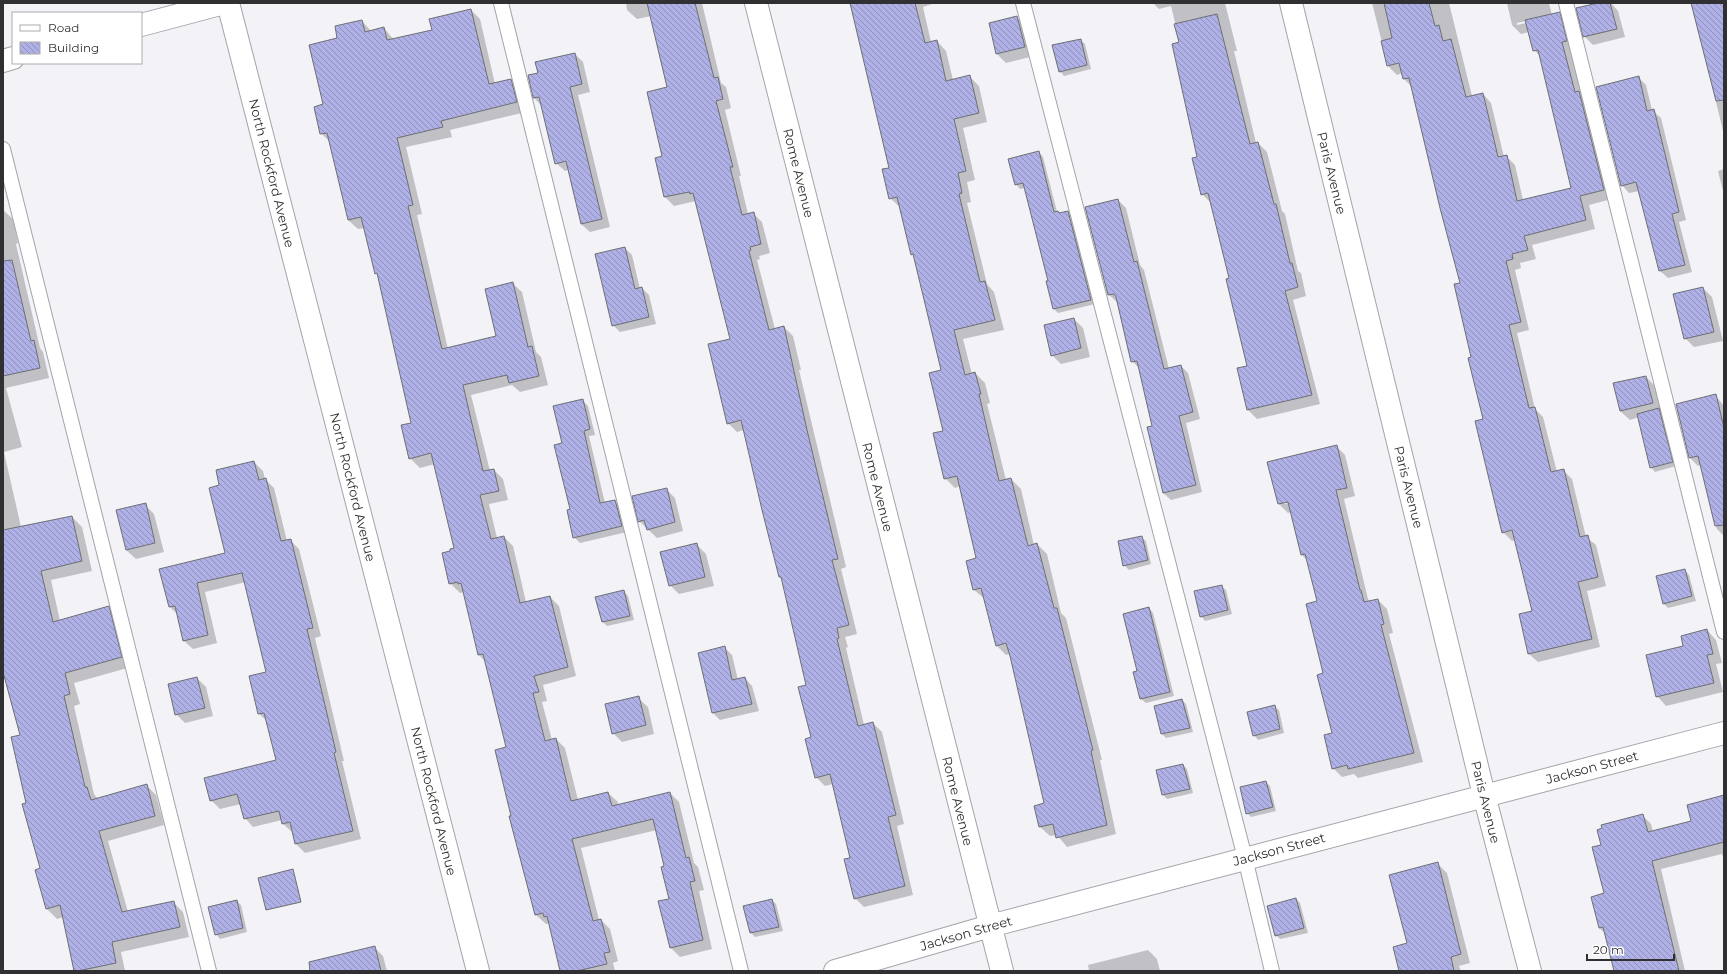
<svg xmlns="http://www.w3.org/2000/svg" width="1727" height="974" viewBox="0 0 1727 974" font-family="Montserrat,sans-serif">
<style>
.shadow{fill:#0003;fill-rule:evenodd}
.building{fill:url(#building-back-hatch);stroke:#6e6f73}
.lines{fill:none;stroke-linecap:round;stroke-linejoin:round}
.service-casing{stroke:#a3a4a9;stroke-width:16}
.minor-casing{stroke:#a3a4a9;stroke-width:24}
.service{stroke:#fff;stroke-width:14}
.minor{stroke:#fff;stroke-width:22}
.labels{text-anchor:middle;dominant-baseline:central;stroke-width:3;stroke-linejoin:round;paint-order:stroke}
.street-label{font-size:13px;fill:#303032;stroke:#fff}
</style>
<defs>
<pattern id="building-back-hatch" width="6" height="6" patternUnits="userSpaceOnUse"><rect width="6" height="6" fill="#aeb0e6"/><path d="M-1 5l2 2M0 0l6 6M5-1l2 2" fill="none" stroke="#8e90bb"/></pattern>
</defs>
<rect width="100%" height="100%" fill="#f2f2f7"/>
<!-- shadow -->
<path class="shadow" d="M626 3H702L721 83 726 87 731 108 725 110 741 176H739L748 214 753 213 762 222 770 253 759 256 760 259 757 260 775 329 784 327 793 336 801 370H799L846 567 841 569 857 634 845 637 848 647 846 648 864 725 873 723 882 732 904 824 897 826 913 895 864 907 855 898 852 858 833 784 825 786 816 777 807 686 782 579 780 577 744 430 737 432 728 423 731 340 696 201 674 206 665 197 663 157 668 88 651 16 637 19 627 10Z
M851 3H932V4L923 7 931 42 937 41 946 51 953 80 969 76 979 86 987 122 963 128 975 180 967 182 971 202 967 203 987 284 994 292 1004 330 963 339 972 374 975 373 985 383 990 403 987 404 1006 480 1011 479 1021 489 1034 545 1037 544 1047 554 1061 613 1066 618 1102 760H1100L1116 834 1067 847 1057 835 1050 836 1040 827 1035 806 1045 804 1010 654 1006 655 996 645 985 599 974 590 977 559 960 486 955 488 945 478 942 371 915 256 912 254 901 208 890 198V168Z
M1153 3H1225L1237 51H1234L1256 143H1258L1267 152 1282 211 1285 214 1298 271 1301 273 1306 296 1293 300 1320 404 1257 419 1248 410V367L1230 279 1211 203 1202 194 1198 157 1180 43 1171 6 1159 9Z
M1372 3H1449L1472 96 1483 94 1491 103 1504 157 1506 156 1515 165 1523 200 1573 189 1542 58 1534 50 1529 32 1521 34 1512 25 1507 3H1549L1552 15 1559 13 1568 22 1575 50 1571 51 1581 94 1588 101 1612 199 1589 205 1595 229 1532 245 1536 259 1520 263 1521 268 1515 270 1529 330 1517 333 1535 409 1543 417 1557 472 1563 470 1572 479 1586 537 1596 545 1606 586 1587 591 1600 647 1538 662 1529 654 1533 612 1515 540 1512 541 1503 532 1472 358 1461 284 1413 88 1404 79 1402 73 1397 75 1388 66ZM1531 20V22L1517 25V23Z
M1603 3H1611L1618 11 1625 37 1593 45 1584 36Z
M1692 3H1724V135Z
M471 10 480 19 495 84 511 80 520 90 526 112 450 130 452 137 406 147 422 214 417 215 448 349 497 337 512 283 522 292 536 352 541 357 548 385 520 392 512 385 471 395 490 471 494 470 503 479 508 500 489 504 497 538 504 537 513 546 526 602 550 597 559 606 576 676 543 685 547 701 542 702 552 740 556 739 565 748 578 800 608 793 618 802V806L670 793 679 802 694 863 698 867 704 890 699 891 712 949 680 957 671 948 659 902 670 900 665 867 657 830 581 848 599 920H601L610 929 618 961 613 963 615 971H561L550 923 546 924 536 915 512 816 508 748 486 662 479 655 464 592 460 593 450 583 451 551 455 548 435 464 420 468 410 458 413 424 379 277 376 273 365 228 358 229 348 220 330 142 321 133 324 105 339 39 362 21 371 31 384 28 394 40 433 30Z
M1017 17 1026 26 1034 56 1006 63 997 54Z
M1080 40 1085 44 1091 69 1064 76 1060 71Z
M575 54 583 62 590 92 578 95 610 227 590 232 581 224 569 170 565 171 556 163 542 106 534 98 539 74Z
M1638 77 1646 85 1652 110 1661 118 1686 220 1679 222 1692 272 1668 278 1660 271 1640 191 1629 193 1622 185Z
M1039 152 1043 157 1057 212 1060 214 1068 212 1072 216 1095 304 1058 313 1054 309 1049 282 1026 188 1020 189 1016 184Z
M1724 169V195L1718 171Z
M1118 200 1126 208 1140 265 1144 270 1169 369 1181 366 1188 373 1200 419 1186 423 1202 492 1171 500 1163 493 1154 427 1140 369 1132 361 1117 302 1109 295 1086 208Z
M3 210 13 219 18 243 16 244 40 348 43 352 49 378 6 388 22 447 4 452 21 527 72 517 82 527 92 571 51 580 60 621 108 607 118 617 131 667 74 683 80 704 74 706 94 794 98 799 146 785 156 795 164 825 108 841 128 912 173 902 183 912 189 937 121 952 125 971H75L63 917 57 919 47 909 41 869 27 804 21 736 3 662Z
M625 248 632 255 640 289 642 288 649 295 656 324 620 332 613 325Z
M1703 288 1712 297 1723 341 1694 347 1685 338Z
M1074 319 1083 328 1090 357 1061 364 1052 355Z
M1646 377 1655 386 1676 466 1655 472 1651 467 1639 417 1630 420 1620 411Z
M1715 395 1724 406V536L1717 529 1701 465 1698 466 1690 458Z
M582 400 588 406 595 435 589 436 605 503 615 501 621 507 627 532 580 543 574 537 563 443Z
M1336 446 1345 455 1355 496 1344 499 1368 599 1370 602 1378 600 1387 609 1393 633 1389 634 1423 762 1358 778 1354 774 1342 777 1333 768V734L1324 674 1318 602 1308 561 1302 555 1291 512 1288 513 1279 504ZM1284 502H1293L1284 504Z
M254 462 263 471 265 479 274 488 287 541 290 540 299 549 321 636 315 638 344 761H342L361 839 305 853 296 844 293 832H292L283 824 282 820 253 827 245 818 241 804 220 809 211 800 277 761 267 721 259 714 267 673 246 582 205 592 217 643 193 649 184 641 178 615 170 607 226 554 220 486Z
M666 489 675 498 683 531 657 538 639 521Z
M145 505 154 514 164 552 136 559 126 550Z
M1141 537 1146 541 1151 564 1129 570 1124 565Z
M697 545 706 554 714 586 679 594 670 585Z
M1685 570 1689 575 1696 601 1668 608 1664 604Z
M1221 586 1226 590 1232 614 1205 621 1201 616Z
M624 592 628 596 634 620 607 626 603 622 597 598Z
M1149 608 1153 613 1174 696 1146 703 1141 699 1135 673 1138 672Z
M1707 630 1716 640 1722 663 1716 664 1723 692 1666 706 1657 696 1684 647Z
M724 647 732 655 738 680 745 678 752 686 759 711 720 720 713 713Z
M197 678 206 687 213 716 185 723 176 714Z
M638 698 648 707 654 734 622 742 613 733Z
M1182 700 1186 704 1193 732 1166 738 1162 734Z
M1274 706 1279 710 1284 733 1258 740 1254 735Z
M1183 765 1187 769 1193 793 1167 799 1163 795Z
M1266 782 1270 786 1276 811 1251 817 1247 813Z
M1724 796V861L1722 854 1661 869 1685 971H1615L1606 934 1599 928 1605 893 1602 846 1642 815 1651 824 1653 832 1692 822Z
M1438 864 1447 873 1470 963 1459 966 1461 971H1400Z
M1296 899 1300 903 1308 933 1280 939 1276 935Z
M772 900 776 904 783 931 755 937 751 933 744 907Z
M236 901 241 905 247 932 220 939 216 934Z
M374 947 383 956 387 971H327Z
M1148 950 1157 959 1160 971H1083L1089 970 1088 965Z"/>
<!-- building -->
<path class="building" d="M647 3H695L714 78 718 77 723 99 716 101 733 167H730L742 215 754 212 761 244 750 247 751 250 749 251 769 330 784 326 807 430 838 559 832 560 849 625 837 628 839 638 837 639 858 726 873 722 896 815 888 817 905 886 854 899 844 859 850 858 830 774 815 778 805 739 811 737 798 687 806 685 781 577H779L762 510 741 420 727 424 708 344 730 339 693 193 690 194 689 192 664 197 655 158 662 156 647 92 667 87Z
M850 3H915L925 43 937 40 946 81 970 75 979 113 954 119 966 171 958 173 962 193 959 194 980 282 985 281 995 320 954 330 965 375 975 372 981 394H979L999 481 1011 478 1028 546 1037 543 1054 608H1057L1093 750 1091 751 1107 825 1056 838 1053 824 1039 827 1034 806 1044 803 1010 656 1006 643 996 646 981 588 973 590 966 561 976 558 957 476 944 479 933 433 943 431 929 373 941 370 913 254 911 255 897 197 889 199 882 169 889 168Z
M1384 3H1429L1435 26 1439 25 1443 41 1451 39 1466 97 1483 93 1498 157 1507 155 1517 201 1571 188 1538 50 1533 51 1525 20 1560 12 1567 41 1562 42 1575 92 1579 91 1604 190 1580 196 1586 220 1524 236 1528 250 1512 254 1513 259 1506 261 1521 322 1509 325 1529 408 1535 407 1551 472 1564 469 1580 537 1588 535 1598 577 1578 582 1592 639 1528 654 1519 614 1532 611 1512 530 1502 533 1475 421 1483 419 1468 358 1471 357 1454 284 1460 283 1440 208 1409 78 1403 79 1399 63 1387 66 1381 41 1392 38Z
M1598 3H1610L1617 29 1583 37 1576 8Z
M1691 3H1724V100L1716 101Z
M471 9 489 84 511 79 517 102 441 121 443 127 397 138 413 205 408 206 442 349 496 336 485 289 513 282 528 347 532 346 539 376 509 383 507 375 463 385 483 471 494 469 499 491 480 495 491 539 504 536 520 603 550 596 568 667 534 676 539 692 533 693 545 741 556 738 571 801 608 792 612 806 670 792 686 858 689 857 695 881 690 882 703 940 670 948 658 901 669 899 661 867 664 866 653 819 572 839 593 921 601 919 610 952 604 953 607 964 577 971H560L547 916 544 917 543 913 535 915 509 816H511L495 750 506 747 483 654 478 655 461 583 458 584V582L449 584 442 553 450 551V549L454 548 431 453 409 459 401 425 411 423 377 273 375 274 361 217 348 220 327 133 320 134 314 107 323 104 309 45 337 38 335 26 362 20 365 32 384 27 387 40 432 30 429 19Z
M1217 14 1250 144 1258 142 1274 204H1276L1290 263H1292L1298 287 1285 291 1312 395 1247 410 1237 368 1247 366 1226 279 1229 278 1208 193 1201 195 1192 158 1197 157 1172 44 1179 42 1174 24Z
M1017 16 1025 47 996 54 989 23Z
M1081 39 1087 65 1059 72 1052 45Z
M575 53 582 84 570 87 602 219 581 224 566 161 555 164 539 97 533 98 528 75 538 73 535 62Z
M1639 76 1647 111 1654 109 1665 154 1679 212 1672 214 1685 265 1659 271 1636 182 1621 186 1596 87Z
M1039 151 1054 212 1058 211 1059 213 1068 211 1091 300 1053 309 1046 281H1048L1023 183 1015 185 1008 159Z
M1118 199 1134 262 1137 261 1164 369 1181 365 1193 412 1179 416 1196 485 1163 493 1147 427 1152 426 1137 361 1131 362 1116 297 1114 294 1108 295 1085 207Z
M625 247 635 289 642 287 649 317 612 326 595 254Z
M12 260 31 341 34 340 40 368 3 376V261Z
M1703 287 1714 332 1684 339 1673 294Z
M1074 318 1081 348 1051 356 1044 325Z
M1646 376 1653 403 1620 411 1613 383Z
M1716 394 1724 428V525L1715 526 1698 456 1689 458 1676 404Z
M583 399 590 429 584 431 600 503 615 500 622 526 573 538 567 510 570 509 554 445 562 443 553 406Z
M1659 408 1673 462 1650 468 1637 414Z
M1337 445 1347 488 1336 490 1360 590H1361L1364 602 1378 599 1384 624 1381 625 1414 753 1348 769 1347 765 1332 769 1324 735 1332 733 1317 675 1323 673 1306 604 1317 601 1305 554 1301 555 1288 502 1278 504 1267 462Z
M254 461 259 480 266 478 281 541 291 539 313 628 307 629 336 752 334 753 353 831 295 844 290 822 282 824 279 811 244 819 237 794 210 801 204 778 276 760 264 713 258 714 249 676 266 672 242 573 197 583 208 635 183 641 175 606 169 607 159 569 225 553 209 488 219 485 216 470Z
M667 488 675 522 647 530 644 520 638 522 632 496Z
M146 503 155 543 126 550 116 510Z
M72 516 82 561 41 571 53 622 109 606 122 657 65 673 70 694 64 696 85 787H87L91 800 147 784 155 816 99 831 122 912 174 901 180 927 112 942 116 963 78 971H74L60 905 46 909 35 870 40 868 22 804 26 803 11 737 20 735 3 672V530Z
M1142 536 1148 560 1123 566 1118 541Z
M697 543 705 577 669 586 660 552Z
M1685 569 1692 596 1663 604 1656 576Z
M1222 585 1228 610 1200 617 1194 591Z
M624 590 630 616 602 622 595 597Z
M1149 607 1170 692 1140 699 1133 672 1137 671 1123 614Z
M1707 629 1713 654 1707 655 1714 683 1656 697 1646 655 1683 646 1681 636Z
M725 646 732 680 745 677 752 704 712 713 698 653Z
M197 677 205 708 175 715 168 684Z
M639 696 646 725 612 734 605 704Z
M1182 699 1190 728 1161 734 1154 706Z
M1275 705 1280 729 1253 736 1247 712Z
M1183 764 1190 789 1162 795 1156 770Z
M1266 781 1273 807 1246 814 1240 787Z
M1724 795V842L1652 861 1679 971H1614L1603 927 1599 928 1591 897 1604 893 1592 847 1601 845 1597 830 1602 828 1601 825 1643 814 1648 832 1691 821 1687 805Z
M1438 862 1461 954 1451 957 1454 971H1399L1393 947 1407 943 1389 875Z
M293 869 301 902 266 910 258 878Z
M1296 898 1304 928 1275 936 1267 906Z
M772 899 779 927 750 933 743 906Z
M237 900 243 928 215 935 208 907Z
M375 946 381 971H310L309 962Z"/>
<g class="lines">
<!-- service casing -->
<g class="service-casing">
<path id="service" d="M501 3 741 971
M1023 3 1245 858 1272 971
M1566 3 1724 632
M3 149 209 971"/>
</g>
<!-- minor casing -->
<g class="minor-casing">
<path id="minor" d="M228 3 478 971
M756 3 1002 971
M1291 3 1484 795 1530 971
M141 25 224 3
M3 61 13 58
M835 971 990 926 1724 733"/>
</g>
<!-- service -->
<use href="#service" class="service"/>
<!-- minor -->
<use href="#minor" class="minor"/>
</g>
<g class="labels">
<!-- street labels -->
<g class="street-label">
<text transform="translate(272 173) rotate(76)">North Rockford Avenue</text>
<text transform="translate(799 173) rotate(76)">Rome Avenue</text>
<text transform="translate(1332 173) rotate(76)">Paris Avenue</text>
<text transform="translate(353 487) rotate(76)">North Rockford Avenue</text>
<text transform="translate(878 487) rotate(76)">Rome Avenue</text>
<text transform="translate(1409 487) rotate(76)">Paris Avenue</text>
<text transform="translate(1592 767) rotate(-15)">Jackson Street</text>
<text transform="translate(434 801) rotate(76)">North Rockford Avenue</text>
<text transform="translate(958 801) rotate(76)">Rome Avenue</text>
<text transform="translate(1486 802) rotate(76)">Paris Avenue</text>
<text transform="translate(1279 849) rotate(-15)">Jackson Street</text>
<text transform="translate(966 933) rotate(-16)">Jackson Street</text>
</g>
</g>
<!-- border -->
<rect width="1727" height="974" fill="none" stroke="#303032" stroke-width="8"/>
<!-- legend -->
<rect x="12" y="12" width="130" height="52" fill="#ffffff" stroke="#acacad"/>
<rect x="20" y="25" width="20" height="6" fill="#ffffff" stroke="#acacad"/>
<text x="48" y="32" font-size="12" fill="#303032">Road</text>
<rect x="20" y="42" width="20" height="12" fill="url(#building-back-hatch)" stroke="#acacad"/>
<text x="48" y="52" font-size="12" fill="#303032">Building</text>
<!-- scale -->
<path d="M1587 954v6h87v-6" fill="none" stroke="#303032" stroke-width="2"/>
<text x="1593" y="954" font-size="12" fill="#303032" stroke="#ffffff" stroke-width="3" paint-order="stroke">20 m</text>
</svg>
